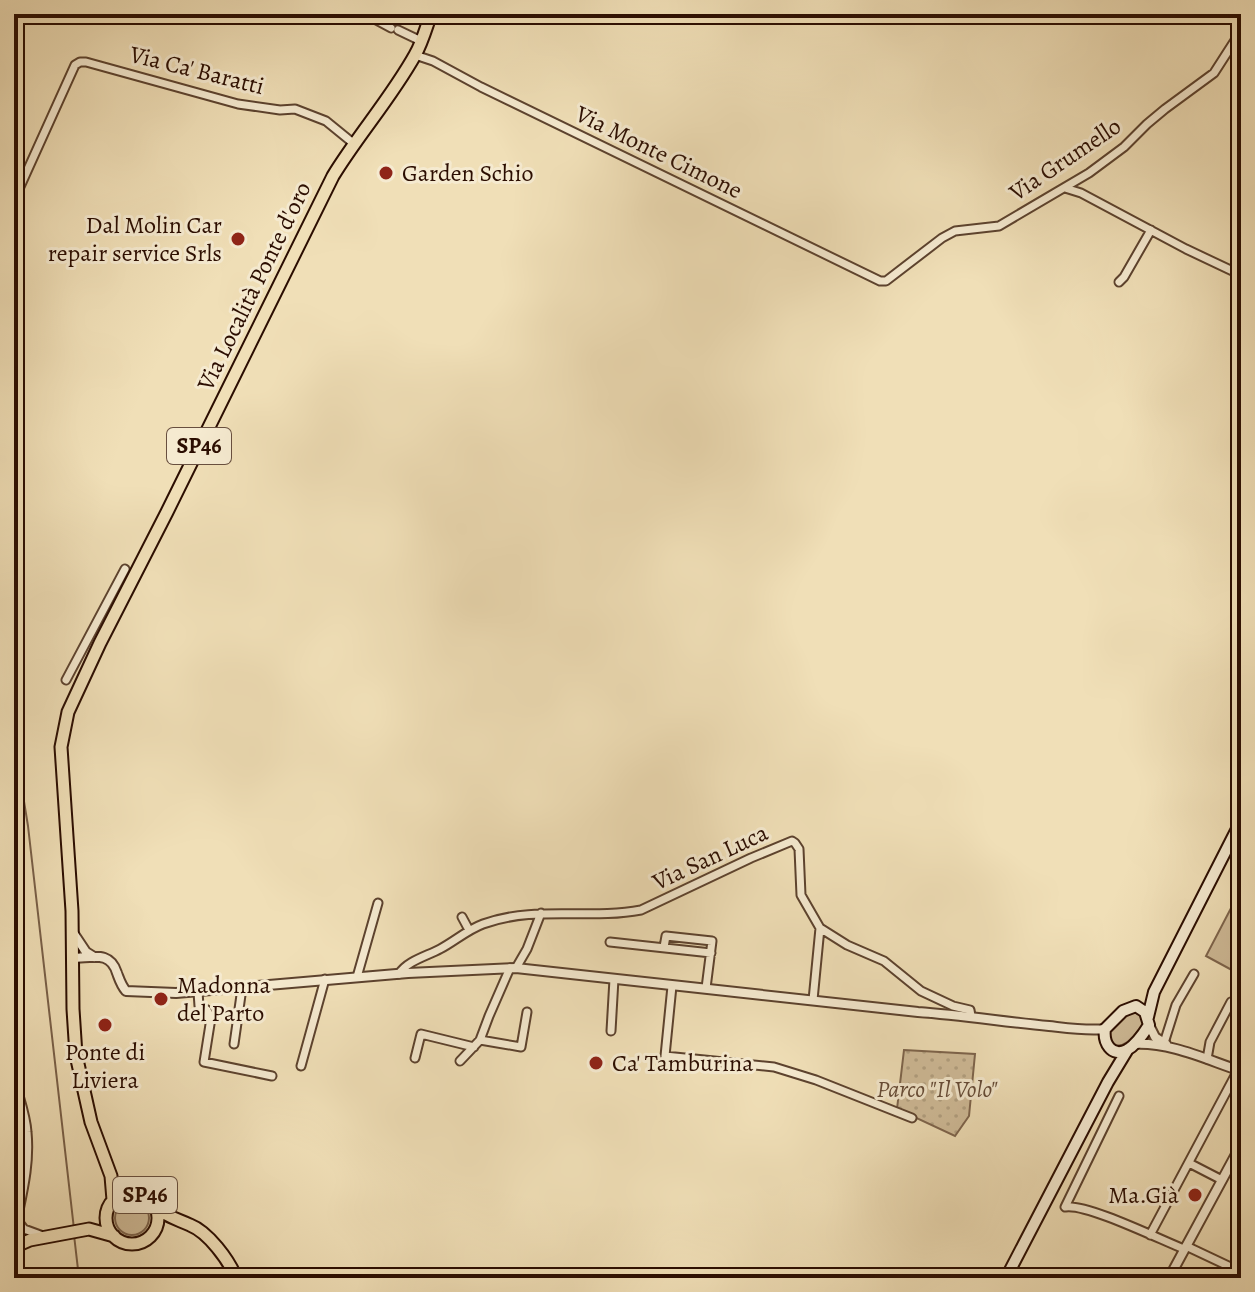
<svg xmlns="http://www.w3.org/2000/svg" width="1255" height="1292" viewBox="0 0 1255 1292" font-family="Alegreya,serif">
<style>
.grass{fill:#cfbb98;stroke:#7d644c;stroke-width:2}
.park{fill:url(#park-dots);stroke:#7d644c;stroke-width:2}
.lines{fill:none;stroke-linecap:round;stroke-linejoin:round}
.stream{stroke:#796049;stroke-width:2}
.minor-casing{stroke:#5c422e;stroke-width:11}
.tertiary-casing{stroke:#5c422e;stroke-width:12}
.secondary-casing{stroke:#2b0d01;stroke-width:14}
.primary-casing{stroke:#2b0d01;stroke-width:15}
.minor{stroke:#f5ead0;stroke-width:7}
.tertiary{stroke:#f5ead0;stroke-width:8}
.secondary{stroke:#f5ead0;stroke-width:10}
.primary{stroke:#f0dfb7;stroke-width:11}
.poi-dot{fill:#8f2418;stroke:#f5ead0;stroke-width:3}
.labels{text-anchor:middle;dominant-baseline:central;stroke-width:6;stroke-linejoin:round;paint-order:stroke}
.shield{fill:#f5ead0;stroke:#684f3f;stroke-width:2}
.shield-label{font-size:22px;font-weight:bold;fill:#2b0d01}
.street-label{font-size:24px;fill:#2b0d01;stroke:#f5ead0}
.poi-label{font-size:24px;fill:#2b0d01;stroke:#f5ead0;text-anchor:start}
.park-label{font-size:24px;font-style:italic;fill:#644a36;stroke:#f5ead0}
</style>
<defs>
<pattern id="park-dots" width="8" height="8" patternUnits="userSpaceOnUse" patternTransform="scale(2)"><rect width="8" height="8" fill="#cfbb98"/><path d="M2 2h.1M6 6h.1" fill="none" stroke="#b2a081" stroke-width="1.8" stroke-linecap="round"/></pattern>
</defs>
<rect width="100%" height="100%" fill="#f0dfb7"/>
<filter id="stains"><feTurbulence type="fractalNoise" baseFrequency=".0025" numOctaves="4"/><feColorMatrix values="0 0 0 0 .2 0 0 0 0 .09 0 0 0 0 .02 0 0 0 .5 -.17"/></filter>
<radialGradient id="worn" r=".72"><stop offset=".6" stop-color="#630" stop-opacity="0"/><stop offset="1" stop-color="#630" stop-opacity=".3"/></radialGradient>
<!-- grass -->
<path class="grass" d="M1241 889V975L1206 956Z
M1134 1012 1141 1015 1143 1022 1142 1026C1134 1036 1124 1051 1111 1044L1109 1033 1127 1015Z
M115 1218a17 17 0 1 1 34 0a17 17 0 1 1-34 0Z"/>
<!-- park -->
<path class="park" d="M904 1050 975 1054 969 1116 955 1136 897 1109Z"/>
<g class="lines">
<!-- stream -->
<path class="stream" d="M14 740 28 826 74 1229
M74 1235 79 1278"/>
<!-- minor casing -->
<g class="minor-casing">
<path id="minor" d="M365 14 391 28
M398 30 421 41
M415 55 433 61 481 87 880 281H886L942 238 955 231 999 226 1089 173 1124 147 1147 124 1165 109 1214 73 1241 31
M1065 188 1081 193 1186 249 1241 275
M14 200 75 65 80 62H86L238 104 280 110 295 109 326 121 353 143
M1119 282 1124 277 1151 230
M66 680 125 569
M462 917 469 930
M610 942 711 953
M664 947 666 936 712 941 706 988
M516 968 527 949 541 913
M399 974C407 961 427 956 440 949 455 941 467 930 483 924 535 905 589 920 641 910L751 858 792 841 795 843 799 849 801 895 820 928 847 945 884 961 921 991 953 1006 970 1010 971 1016
M357 977 378 903
M672 986 665 1056 774 1067 816 1080 912 1118
M198 992 199 1006 207 1010 211 1018 204 1062 272 1076
M14 996 16 993
M813 1000 820 928
M611 1031 614 979
M480 1040 521 1047 527 1012
M1164 1043 1176 1005 1194 974
M234 1044 242 988
M415 1058 421 1034 474 1047
M1207 1059 1210 1042 1231 1002
M460 1061 480 1040 489 1016 510 968
M301 1066 325 979
M14 1077C18 1095 26 1114 27 1132 30 1163 23 1191 17 1220L24 1229 43 1236
M1119 1096 1065 1207C1086 1203 1161 1240 1184 1249
M1189 1163 1222 1180
M14 1182 25 1159
M1150 1235 1238 1070
M1186 1246 1241 1272"/>
</g>
<!-- tertiary casing -->
<g class="tertiary-casing">
<path id="tertiary" d="M74 934 86 952 94 957
M72 958C92 958 110 950 117 973 120 981 121 985 126 991L176 993 408 973 516 968 918 1012C962 1015 1005 1022 1049 1026 1067 1028 1087 1031 1105 1029
M1149 1025 1155 1037 1166 1044
M1134 1044C1171 1042 1207 1060 1241 1071
M1169 1278 1241 1145"/>
</g>
<!-- secondary casing -->
<g class="secondary-casing">
<path id="secondary" d="M1136 1006 1145 1012 1149 1025C1144 1033 1136 1045 1127 1050 1111 1058 1103 1042 1105 1029L1123 1011Z
M1148 1017 1154 992 1241 821
M1006 1278 1108 1082 1128 1049"/>
</g>
<!-- primary casing -->
<g class="primary-casing">
<path id="primary" d="M106 1218a26 26 0 1 1 52 0a26 26 0 1 1-52 0Z
M113 1200 111 1176 91 1122 76 1055 73 1009 72 911 61 747 68 712 100 643 167 512 333 176C358 135 391 98 415 55 422 43 426 28 431 14
M156 1207C167 1217 177 1219 190 1225 208 1232 229 1260 236 1278
M14 1247 30 1240 89 1229 114 1236"/>
</g>
<!-- minor -->
<use href="#minor" class="minor"/>
<!-- tertiary -->
<use href="#tertiary" class="tertiary"/>
<!-- secondary -->
<use href="#secondary" class="secondary"/>
<!-- primary -->
<use href="#primary" class="primary"/>
</g>
<!-- markers -->
<g class="poi-dot">
<circle cx="386" cy="173" r="8"/>
<circle cx="238" cy="239" r="8"/>
<circle cx="161" cy="999" r="8"/>
<circle cx="105" cy="1025" r="8"/>
<circle cx="596" cy="1063" r="8"/>
<circle cx="1195" cy="1195" r="8"/>
</g>
<g class="labels">
<!-- shield labels -->
<g class="shield">
<rect x="167" y="428" width="64" height="36" rx="6"/>
<rect x="113" y="1177" width="64" height="36" rx="6"/>
</g>
<g class="shield-label">
<text x="199" y="446">SP46</text>
<text x="145" y="1195">SP46</text>
</g>
<!-- street labels -->
<g class="street-label">
<text transform="translate(197 70) rotate(14)">Via Ca' Baratti</text>
<text transform="translate(659 152) rotate(26)">Via Monte Cimone</text>
<text transform="translate(1065 159) rotate(-34)">Via Grumello</text>
<text transform="translate(254 286) rotate(-64)">Via Località Ponte d'oro</text>
<text transform="translate(710 857) rotate(-25)">Via San Luca</text>
</g>
<!-- poi labels -->
<g class="poi-label">
<text x="402" y="173">Garden Schio</text>
<text x="222" y="225" text-anchor="end">Dal Molin Car<tspan x="222" dy="28">repair service Srls</tspan></text>
<text x="177" y="985">Madonna<tspan x="177" dy="28">del Parto</tspan></text>
<text x="105" y="1052" text-anchor="middle">Ponte di<tspan x="105" dy="28">Liviera</tspan></text>
<text x="612" y="1063">Ca' Tamburina</text>
<text x="1179" y="1195" text-anchor="end">Ma.Già</text>
</g>
<!-- park labels -->
<g class="park-label">
<text x="937" y="1089">Parco "Il Volo"</text>
</g>
</g>
<!-- margin -->
<rect width="1255" height="1292" fill="none" stroke="#f0dfb7" stroke-width="48"/>
<rect x="16" y="16" width="1223" height="1260" fill="none" stroke="#2b0d01" stroke-width="4"/>
<rect x="24" y="24" width="1207" height="1244" fill="none" stroke="#2b0d01" stroke-width="2"/>
<rect width="100%" height="100%" filter="url(#stains)"/>
<rect width="100%" height="100%" fill="url(#worn)"/>
</svg>
